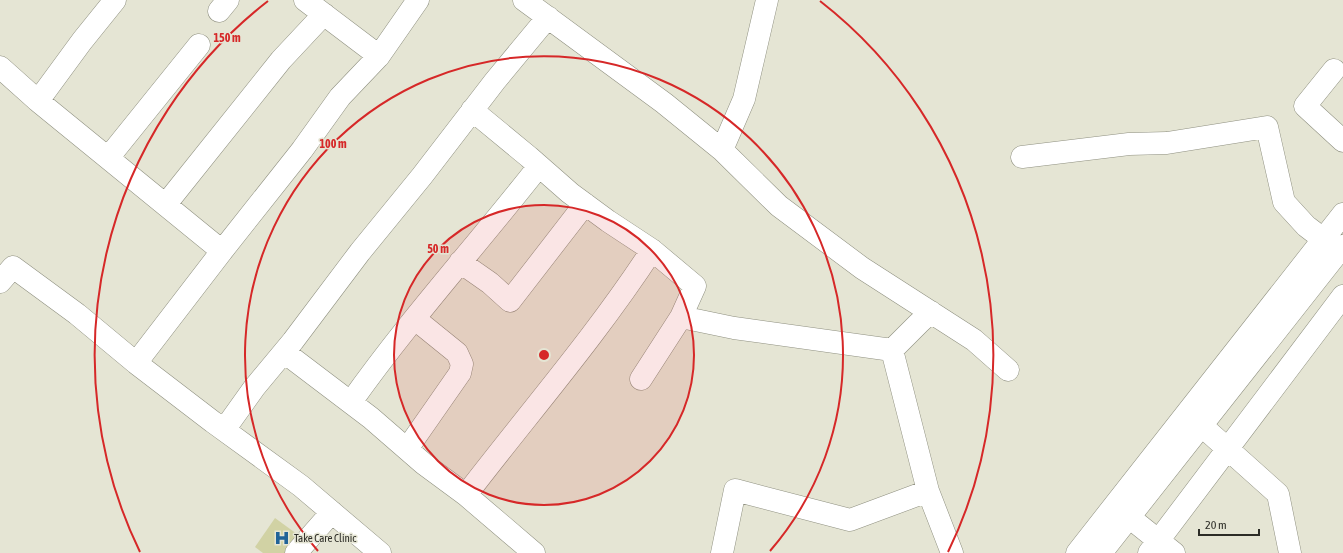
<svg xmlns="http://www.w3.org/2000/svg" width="1343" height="553" viewBox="0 0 1343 553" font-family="'Asap Condensed',sans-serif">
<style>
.building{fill:#d1d2a4}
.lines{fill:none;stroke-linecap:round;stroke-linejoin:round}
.minor-casing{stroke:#8f9080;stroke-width:23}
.highway-casing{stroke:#8f9080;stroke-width:23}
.minor{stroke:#fff;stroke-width:22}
.highway{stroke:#fff;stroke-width:22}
.ring{fill:none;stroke:#d62828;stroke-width:2}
.labels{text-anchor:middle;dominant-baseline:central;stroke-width:3;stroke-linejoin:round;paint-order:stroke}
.poi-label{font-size:11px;fill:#2c2c26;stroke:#e5e5d4;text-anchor:start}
.centre{fill:#d62828;stroke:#e5e5d4;stroke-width:2}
.ring-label{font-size:12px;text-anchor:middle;font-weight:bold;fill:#d62828;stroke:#e5e5d4;stroke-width:3;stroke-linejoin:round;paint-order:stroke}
</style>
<rect width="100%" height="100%" fill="#e5e5d4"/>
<!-- building -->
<path class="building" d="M275 518 301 537 290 553H263L255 547Z"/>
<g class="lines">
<!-- minor casing -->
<g class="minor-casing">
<path id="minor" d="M115 0 82 41 38 101 222 251 136 363 213 422 301 486 380 553
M305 0 379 56
M524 0 664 103 722 150 779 206 862 268 974 340 1008 370
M219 11 228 0
M0 67 38 101
M1334 70 1305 106 1343 141
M472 110 529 157 570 193 608 221 652 250 695 286 681 317 734 328 892 350
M722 150 744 99 767 0
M1022 157 1129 144 1167 143 1267 127 1284 202 1306 226 1323 239
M108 158 199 45
M166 204 281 60 324 14
M222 251 302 150 340 97 379 56 418 0
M460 262 490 283 510 301 585 204
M0 282 13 267 77 314 136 363
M892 350 928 491 952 553
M892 350 919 323 931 312
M284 352 371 418 424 464 466 495 534 553
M641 379 681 317
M351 402C409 320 477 245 539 166
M1202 426 1278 494 1290 553
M224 430 254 388 293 341 360 252 422 176 495 81 548 17
M407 449 460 373 462 364 457 353 415 319
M466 495C528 414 596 336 652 250
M1129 517 1174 553
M296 553 332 512
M722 553 735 490 850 520 928 491
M1149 553 1343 296"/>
</g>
<!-- highway casing -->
<g class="highway-casing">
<path id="highway" d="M1077 553 1343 214
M1101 553 1343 246"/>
</g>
<!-- minor -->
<use href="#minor" class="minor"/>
<!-- highway -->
<use href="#highway" class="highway"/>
</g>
<!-- distance rings -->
<circle cx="544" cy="355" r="150" fill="#d62828" fill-opacity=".12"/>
<g class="ring">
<circle cx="544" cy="355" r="150"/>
<path d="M318 551A299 299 0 1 1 770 551"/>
<path d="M140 552A449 449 0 0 1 268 1M820 1A449 449 0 0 1 948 552"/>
</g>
<!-- icons -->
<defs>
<g id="hospital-bare" transform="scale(1.2)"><path d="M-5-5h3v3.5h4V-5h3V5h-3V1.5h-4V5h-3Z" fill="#216398" stroke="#e5e5d4" stroke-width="2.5" paint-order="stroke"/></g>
</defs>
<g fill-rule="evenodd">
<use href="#hospital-bare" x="282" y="538"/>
</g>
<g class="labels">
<!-- poi labels -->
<g class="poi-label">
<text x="294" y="538">Take Care Clinic</text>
</g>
</g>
<circle cx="544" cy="355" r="6" class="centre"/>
<g class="ring-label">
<text x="227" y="42">150 m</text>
<text x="333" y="148">100 m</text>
<text x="438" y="253">50 m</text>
</g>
<!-- scale -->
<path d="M1199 529v6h60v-6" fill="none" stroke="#2c2c26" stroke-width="2"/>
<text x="1205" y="529" font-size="12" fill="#2c2c26" stroke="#e5e5d4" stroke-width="3" paint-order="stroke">20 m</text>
</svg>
